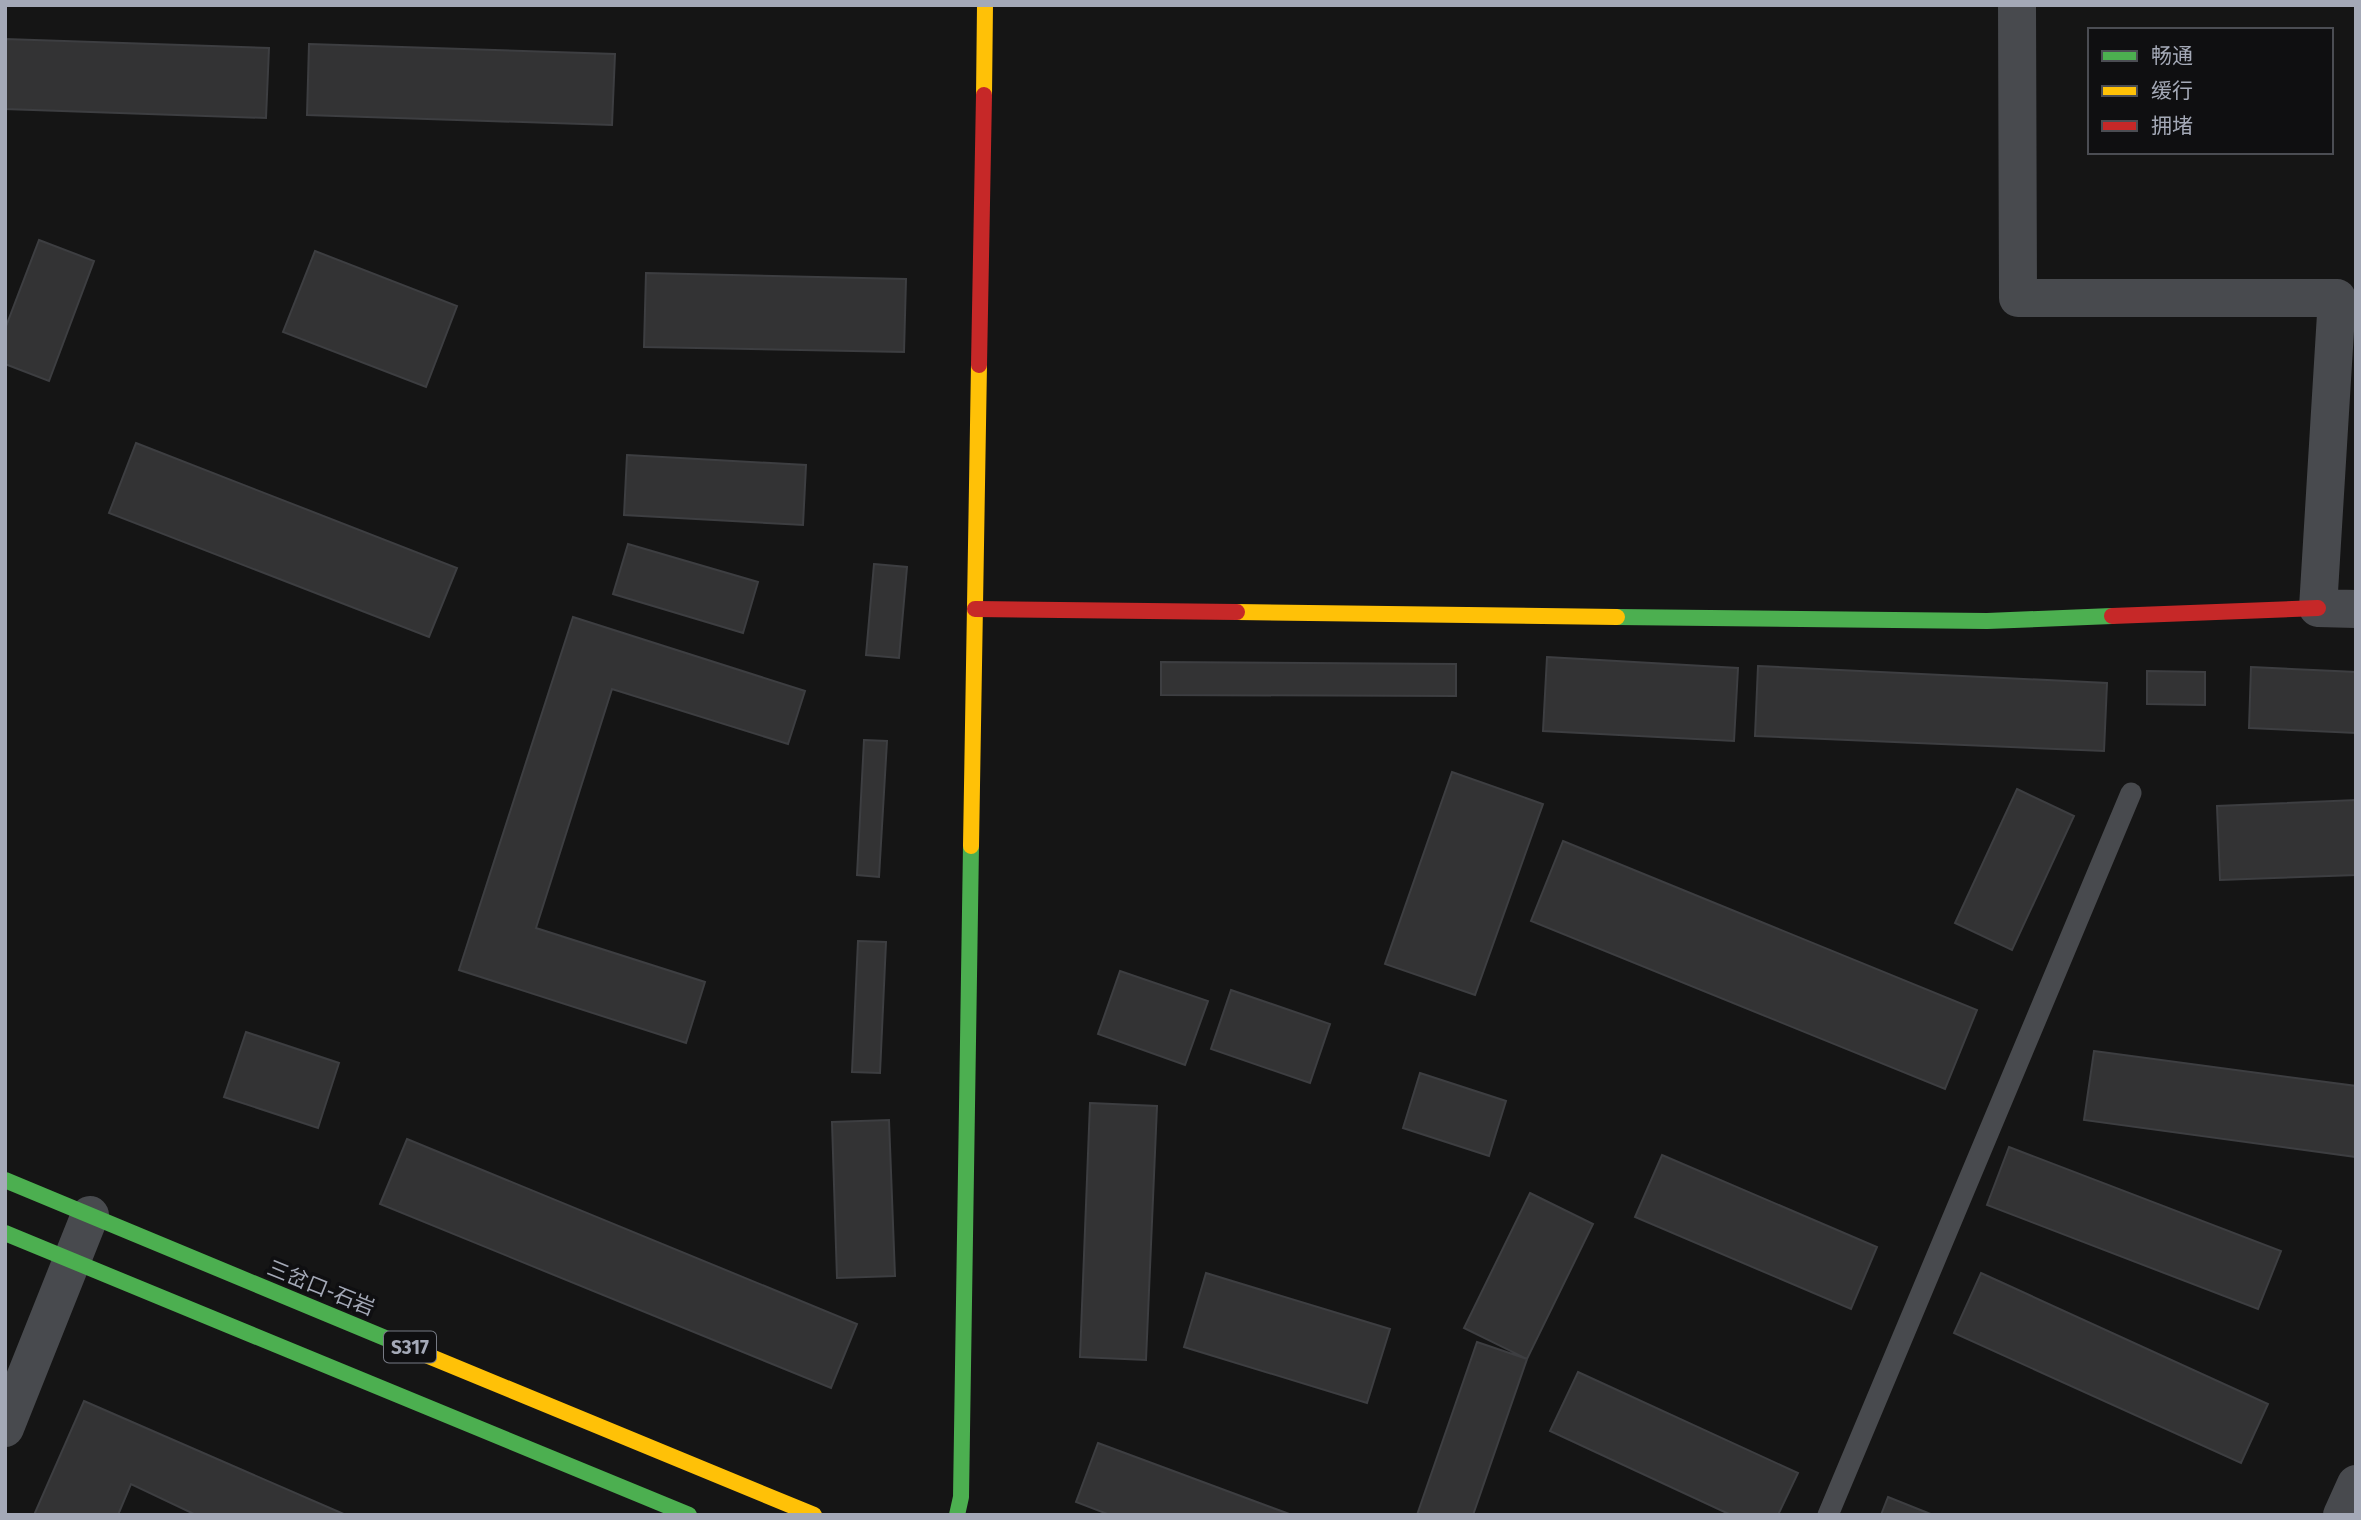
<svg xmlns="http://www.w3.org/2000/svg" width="2361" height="1520" viewBox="0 0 2361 1520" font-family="'Fira Sans','Noto Sans SC',sans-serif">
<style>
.building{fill:#333334;stroke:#3d3e41;stroke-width:2}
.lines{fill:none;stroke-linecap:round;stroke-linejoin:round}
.lane{stroke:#484a4e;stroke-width:21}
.street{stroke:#484a4e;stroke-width:38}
.fast{stroke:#4caf50;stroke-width:16}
.slow{stroke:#ffc107;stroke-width:16}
.jam{stroke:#c62828;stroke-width:16}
.labels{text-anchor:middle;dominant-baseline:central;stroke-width:7;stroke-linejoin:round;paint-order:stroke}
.shield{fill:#0f0f11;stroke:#777b85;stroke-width:2}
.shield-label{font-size:19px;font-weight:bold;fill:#a4a9b7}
.street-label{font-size:21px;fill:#a4a9b7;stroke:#0f0f11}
</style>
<rect width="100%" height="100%" fill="#151515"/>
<!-- building -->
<path class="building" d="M5 39 269 48 266 118 5 109Z
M309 44 615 54 612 125 307 115Z
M39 240 94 261 49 381 5 364V329Z
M315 251 457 306 426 387 283 332Z
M646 273 906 279 904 352 644 347Z
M136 443 457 568 429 637 109 513Z
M627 455 806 465 803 525 624 515Z
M628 544 758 582 743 633 613 594Z
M874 564 907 567 899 658 866 655Z
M573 617 805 691 788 744 612 689 536 928 705 982 686 1043 459 970Z
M1547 657 1738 668 1734 741 1543 731Z
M1161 662 1456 664V696L1161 695Z
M1758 666 2107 683 2104 751 1755 736Z
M2251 667 2356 672V733L2249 728Z
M2147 671 2205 672V705L2147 704Z
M864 740 887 741 879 877 857 875Z
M1452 772 1543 804 1475 995 1385 964Z
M2017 789 2074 816 2012 950 1955 923Z
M2356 800V875L2220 880 2217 806Z
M1563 841 1977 1010 1945 1089 1531 921Z
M858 941 886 942 880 1073 852 1072Z
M1120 971 1208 1001 1185 1065 1098 1034Z
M1231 990 1330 1024 1310 1083 1211 1049Z
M246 1032 339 1063 318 1128 224 1097Z
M2094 1051 2356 1086V1157L2084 1120Z
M1420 1073 1506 1101 1489 1156 1403 1128Z
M1090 1103 1157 1106 1146 1360 1080 1357Z
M889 1120 895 1276 837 1278 832 1122Z
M407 1139 857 1324 831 1388 380 1204Z
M2009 1147 2281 1251 2258 1309 1987 1205Z
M1662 1155 1877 1247 1851 1309 1635 1217Z
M1530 1193 1593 1224 1527 1359 1464 1328Z
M1206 1273 1390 1329 1367 1403 1184 1347Z
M1981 1273 2268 1404 2241 1463 1954 1333Z
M1477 1342 1527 1359 1473 1515H1417Z
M1578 1372 1798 1473 1778 1515H1731L1550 1431Z
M84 1401 346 1515H196L131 1484 118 1515H34Z
M1098 1443 1292 1515H1110L1076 1502Z
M1888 1497 1933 1515H1881Z"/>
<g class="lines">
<!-- lane -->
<path class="lane" d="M1828 1515 2131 793"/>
<!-- street -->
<path class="street" d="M2017 5 2018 298H2337L2318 608 2356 609
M5 1428 90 1215
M2342 1515 2356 1484"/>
<!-- fast -->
<path class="fast" d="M1617 617 1987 621 2112 616
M5 1180 414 1350
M5 1233 689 1515
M957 1515 961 1497 971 846"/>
<!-- slow -->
<path class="slow" d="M984 95 985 5
M1237 612 1617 617
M971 846 979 365
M414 1350 814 1515"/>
<!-- jam -->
<path class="jam" d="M979 365 984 95
M975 609 1237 612
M2112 616 2318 608"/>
</g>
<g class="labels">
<!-- shield labels -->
<rect class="shield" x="384" y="1331.5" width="52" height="31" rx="5"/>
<g class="shield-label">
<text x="410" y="1347">S317</text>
</g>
<!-- street labels -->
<g class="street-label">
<text transform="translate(321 1288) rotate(22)">三岔口-石岩</text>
</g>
</g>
<!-- border -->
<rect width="2361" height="1520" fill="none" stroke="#a4a9b7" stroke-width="14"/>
<!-- legend -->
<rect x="2088" y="28" width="245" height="126" fill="#0f0f11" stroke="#4b4d53" stroke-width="2"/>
<rect x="2102" y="51" width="35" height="10" fill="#4caf50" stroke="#4b4d53" stroke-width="2"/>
<text x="2151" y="63" font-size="21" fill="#a4a9b7">畅通</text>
<rect x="2102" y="86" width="35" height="10" fill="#ffc107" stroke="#4b4d53" stroke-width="2"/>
<text x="2151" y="98" font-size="21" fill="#a4a9b7">缓行</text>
<rect x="2102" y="121" width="35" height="10" fill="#c62828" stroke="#4b4d53" stroke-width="2"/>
<text x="2151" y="133" font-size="21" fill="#a4a9b7">拥堵</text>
</svg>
